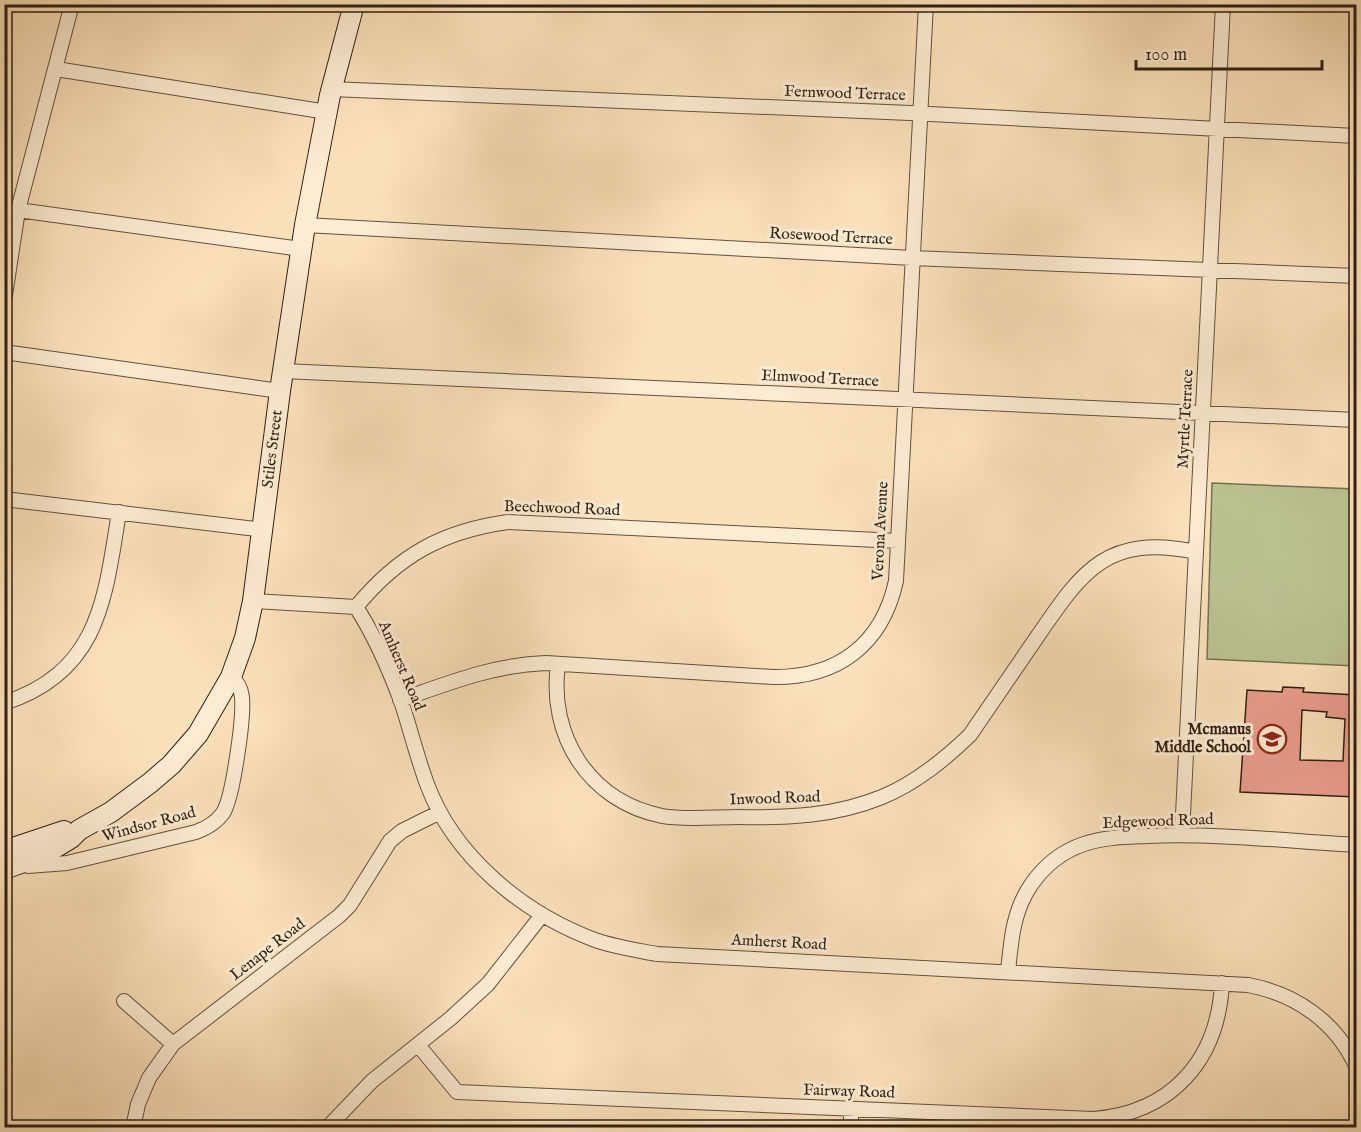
<svg xmlns="http://www.w3.org/2000/svg" width="1361" height="1132" viewBox="0 0 1361 1132" font-family="'IM FELL English',serif">
<style>
.green{fill:#bbc393;stroke:#767152;stroke-width:1.5}
.building{fill:#e99d8d;stroke:#311f11;stroke-width:1.5;fill-rule:evenodd}
.lines{fill:none;stroke-linecap:round;stroke-linejoin:round}
.street-casing{stroke:#64503c;stroke-width:16}
.secondary-casing{stroke:#311f11;stroke-width:22}
.street{stroke:#fcecd3;stroke-width:14}
.secondary{stroke:#fcecd3;stroke-width:20}
.labels{text-anchor:middle;dominant-baseline:central;stroke-width:6;stroke-linejoin:round;paint-order:stroke}
.street-label{font-size:16px;fill:#311f11;stroke:#fcecd3}
.poi-label{font-size:16px;font-weight:bold;fill:#311f11;stroke:#fcecd3;text-anchor:end}
</style>
<rect width="100%" height="100%" fill="#fbe1bb"/>
<filter id="stains"><feTurbulence type="fractalNoise" baseFrequency=".00333" numOctaves="4"/><feColorMatrix values="0 0 0 0 .2 0 0 0 0 .09 0 0 0 0 .02 0 0 0 .5 -.17"/></filter>
<radialGradient id="worn" r=".72"><stop offset=".6" stop-color="#630" stop-opacity="0"/><stop offset="1" stop-color="#630" stop-opacity=".3"/></radialGradient>
<!-- green -->
<path class="green" d="M1212 483 1356 489V666L1207 659Z"/>
<!-- building -->
<path class="building" d="M1283 687 1304 688 1303 692 1356 695V797L1240 792 1247 690 1282 692ZM1302 710 1327 712 1326 717 1345 719 1343 761 1300 760Z"/>
<g class="lines">
<!-- street casing -->
<g class="street-casing">
<path id="street" d="M56 69 327 112
M331 89 910 113 1356 136
M18 210 301 249
M305 225 912 258 1356 276
M4 302 18 210 72 4
M4 352 280 391
M283 371 1356 420
M4 499 264 530
M253 601 356 607
M356 607C375 636 389 669 401 701 410 728 417 757 427 784 454 857 523 913 595 940 615 947 636 950 657 954L1248 985C1296 994 1336 1022 1356 1066
M356 607C398 556 442 531 508 522L898 541
M558 664C548 736 589 801 662 816 683 820 716 817 739 817 789 818 835 816 882 797 916 783 944 760 970 735 992 703 1013 672 1035 640 1081 573 1105 533 1196 552
M400 700C449 683 493 665 546 663L773 677C837 678 882 645 896 581L926 4
M4 703C100 672 105 598 119 512
M1182 835 1223 4
M28 866 67 863 196 832C207 828 216 823 223 813 233 798 244 717 242 697 241 689 238 682 231 677
M1008 972C1011 941 1013 911 1031 885 1044 866 1063 851 1084 844 1104 837 1126 837 1147 836 1217 833 1287 841 1356 845
M124 1001 173 1044
M418 1045 457 1092 1093 1119C1171 1113 1218 1061 1222 983
M133 1128 138 1104 149 1078 173 1044 339 916 350 905 390 841 402 831 440 812
M327 1128 372 1081 451 1018 488 984 542 915
M851 1128V1109"/>
</g>
<!-- secondary casing -->
<g class="secondary-casing">
<path id="secondary" d="M4 851 64 831
M4 869 43 855 71 838 79 830 111 812 150 783 171 765 198 734 231 677 245 638 253 601 280 391 305 225 330 95 354 4"/>
</g>
<!-- street -->
<use href="#street" class="street"/>
<!-- secondary -->
<use href="#secondary" class="secondary"/>
</g>
<!-- icons -->
<defs>
<g id="school-ring" transform="scale(1.5)"><circle r="9.5" fill="#fcecd3" stroke="#8f2418" stroke-width="1.5"/><path d="M0-5L7-2L0 1L-7-2ZM-4 1L0 2.5L4 1V4Q0 6-4 4Z" fill="#8f2418"/></g>
</defs>
<g fill-rule="evenodd">
<use href="#school-ring" x="1272" y="739"/>
</g>
<g class="labels">
<!-- street labels -->
<g class="street-label">
<text transform="translate(845 94) rotate(2)">Fernwood Terrace</text>
<text transform="translate(831 237) rotate(3)">Rosewood Terrace</text>
<text transform="translate(820 379) rotate(3)">Elmwood Terrace</text>
<text transform="translate(1186 419) rotate(-87)">Myrtle Terrace</text>
<text transform="translate(273 449) rotate(-83)">Stiles Street</text>
<text transform="translate(562 509) rotate(2)">Beechwood Road</text>
<text transform="translate(881 531) rotate(-87)">Verona Avenue</text>
<text transform="translate(401 666) rotate(67)">Amherst Road</text>
<text transform="translate(775 799) rotate(-2)">Inwood Road</text>
<text transform="translate(1158 822) rotate(-2)">Edgewood Road</text>
<text transform="translate(149 825) rotate(-15)">Windsor Road</text>
<text transform="translate(779 943) rotate(3)">Amherst Road</text>
<text transform="translate(268 950) rotate(-38)">Lenape Road</text>
<text transform="translate(849 1092) rotate(2)">Fairway Road</text>
</g>
<!-- poi labels -->
<g class="poi-label">
<text x="1251" y="730">Mcmanus<tspan x="1251" dy="18">Middle School</tspan></text>
</g>
</g>
<!-- margin -->
<rect width="1361" height="1132" fill="none" stroke="#fbe1bb" stroke-width="24"/>
<rect x="6" y="6" width="1349" height="1120" fill="none" stroke="#311f11" stroke-width="3"/>
<rect x="12" y="12" width="1337" height="1108" fill="none" stroke="#311f11" stroke-width="1.5"/>
<!-- scale -->
<path d="M1136 60v9h186v-9" fill="none" stroke="#311f11" stroke-width="3"/>
<text x="1145" y="60" font-size="18" fill="#311f11" stroke="#fcecd3" stroke-width="4.5" paint-order="stroke">100 m</text>
<rect width="100%" height="100%" filter="url(#stains)"/>
<rect width="100%" height="100%" fill="url(#worn)"/>
</svg>
